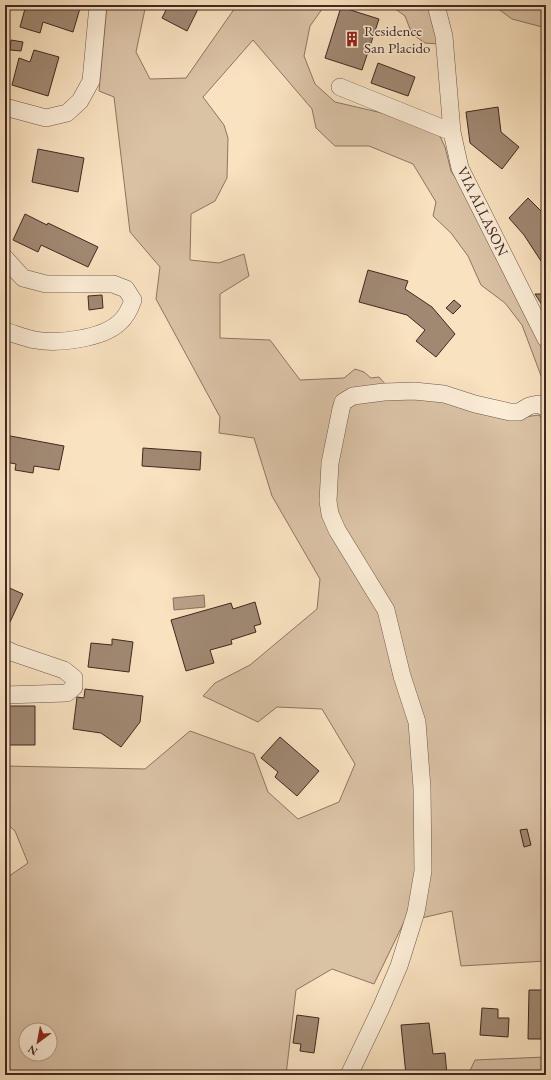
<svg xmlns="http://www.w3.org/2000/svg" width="551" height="1080" viewBox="0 0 551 1080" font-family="'EB Garamond',serif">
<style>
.green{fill:#dac2a5;stroke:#8d7562;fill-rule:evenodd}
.water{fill:#baa38a;stroke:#897260}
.building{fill:#a08973;stroke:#402820}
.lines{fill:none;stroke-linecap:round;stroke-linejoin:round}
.street-casing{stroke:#6e5648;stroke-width:18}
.street{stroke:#fbecd6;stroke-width:17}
.labels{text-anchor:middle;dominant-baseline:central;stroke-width:3;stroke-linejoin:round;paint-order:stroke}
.poi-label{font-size:15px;fill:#402820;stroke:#fbecd6;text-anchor:start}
.street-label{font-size:15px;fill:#402820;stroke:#fbecd6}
</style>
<rect width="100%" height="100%" fill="#f9e2c0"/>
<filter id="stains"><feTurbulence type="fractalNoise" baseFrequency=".005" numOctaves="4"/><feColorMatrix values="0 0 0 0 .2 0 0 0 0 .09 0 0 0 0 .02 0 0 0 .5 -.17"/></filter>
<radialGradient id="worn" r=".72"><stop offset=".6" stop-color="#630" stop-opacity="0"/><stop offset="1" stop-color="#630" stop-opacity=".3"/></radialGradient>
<!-- green -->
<path class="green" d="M107 5H144L145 9 136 52 150 79 186 78 237 5H325L310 26 304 56 315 84 335 102 382 113 439 134 445 147 451 171 471 201 546 344V389L522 325 505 303 481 285 468 256 451 233 433 216 436 202 413 164 369 146H335L316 128 312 109 253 40 203 97 224 125 228 138 227 178 215 201 191 214 190 260 219 263 244 254 249 276 220 294V338L270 340 300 380 344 378 355 369 364 372 371 378 379 377 387 386 509 419 539 415 546 425V961L461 966 452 911 404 922 374 984 332 969 296 990 286 1075H5V879L28 863 15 831 5 822V766L145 769 190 731 254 754 268 792 298 819 339 802 355 764 322 709 277 707 258 722 203 696 215 683 250 665 317 609 320 579 272 496 254 438 219 433 220 417 156 299 160 267 130 232 114 97 99 91ZM26 1030H50V1054H26Z
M390 5H427L433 12 438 44 425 43 412 34 405 16Z
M493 5H546V28L512 19Z
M546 1057V1075H468L475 1060Z"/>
<!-- water -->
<path class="water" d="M204 595 205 607 174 610 173 598Z"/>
<!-- building -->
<path class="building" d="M26 5 66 6 81 5 73 32 43 22 40 33 20 27Z
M156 5H200L187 31 162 18 166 10Z
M341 7 379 19 362 70 325 58Z
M11 40 23 42 21 51 10 50Z
M34 50 59 57 48 96 12 85 19 58 30 62Z
M378 63 415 77 408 96 371 83Z
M498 107 501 132 519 147 502 169 470 143 466 112Z
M38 149 84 158 78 192 32 182Z
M528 198 546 216V263L543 264 524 235 509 218Z
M25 214 47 225 48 223 98 247 88 267 41 245 38 252 13 240Z
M368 270 408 281 405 289 432 307 455 334 436 357 416 341 425 330 407 315 359 302Z
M535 294H546V304L544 308Z
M102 295 103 308 89 310 88 296Z
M454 300 461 306 453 314 446 308Z
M5 435 64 446 59 470 34 466 33 473 15 470 16 464 5 462Z
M143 448 201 452 200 470 142 466Z
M5 586 23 594 10 622 5 620Z
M255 602 261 624 254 626 256 632 231 640 232 644 210 650 214 663 186 671 171 620 231 603 233 609Z
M112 639 133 642 129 672 88 667 91 643 112 645Z
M85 689 143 696 140 722 121 747 101 733 73 729 77 697 84 698Z
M5 706H35V745H5Z
M280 737 319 771 297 796 275 777 278 772 261 758Z
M527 829 531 845 524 847 520 830Z
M529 990H546V1039H528Z
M482 1008 498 1009V1018H509L508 1037 480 1035Z
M297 1015 319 1018 314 1053 300 1051 301 1044 293 1043Z
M429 1023 433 1054 445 1053 447 1075H406L401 1025Z"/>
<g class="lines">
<!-- street casing -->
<g class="street-casing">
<path id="street" d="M436 5 444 36 452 132 460 168 546 339
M340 87 452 132
M5 107 46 118 67 113 80 101 91 81 98 5
M5 258 23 278 46 284H113L126 289 133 300C130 309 126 317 119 323 101 339 58 344 35 340 25 338 15 334 5 331
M5 649 14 653 64 670 74 678V687L67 693 5 695
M349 1075 381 1008 399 966 416 912 423 871 422 788 417 722 402 676 386 610 337 530 330 514 328 501 330 463 341 409 343 402 353 396 384 392 414 391 444 394 475 404 510 412H519L529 406 538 404 546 408"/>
</g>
<!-- street -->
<use href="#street" class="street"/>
</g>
<!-- icons -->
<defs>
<g id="building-bare" transform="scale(1.2)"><path d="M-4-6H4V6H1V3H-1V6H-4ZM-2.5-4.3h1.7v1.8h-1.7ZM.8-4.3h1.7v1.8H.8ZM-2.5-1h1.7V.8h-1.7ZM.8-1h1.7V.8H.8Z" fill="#8f2418" stroke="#fbecd6" stroke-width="2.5" paint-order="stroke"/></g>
</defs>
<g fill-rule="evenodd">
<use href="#building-bare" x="352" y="39"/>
</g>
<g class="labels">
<!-- poi labels -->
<g class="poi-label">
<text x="364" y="30">Residence<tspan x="364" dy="17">San Placido</tspan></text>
</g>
<!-- street labels -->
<g class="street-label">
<text transform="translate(483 211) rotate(64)">VIA ALLASON</text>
</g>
</g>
<!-- margin -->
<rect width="551" height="1080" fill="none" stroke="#f9e2c0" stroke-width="20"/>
<rect x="6" y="6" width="539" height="1068" fill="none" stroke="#402820" stroke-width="2"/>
<rect x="10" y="10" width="531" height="1060" fill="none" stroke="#402820"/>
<!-- north arrow -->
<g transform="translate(38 1042) rotate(212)"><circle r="19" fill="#fbecd6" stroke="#b09e8d"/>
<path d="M0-3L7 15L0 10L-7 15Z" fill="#8f2418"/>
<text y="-6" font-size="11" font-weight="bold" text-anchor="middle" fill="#402820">N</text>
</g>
<rect width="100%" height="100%" filter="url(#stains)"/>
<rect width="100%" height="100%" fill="url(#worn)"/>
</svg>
